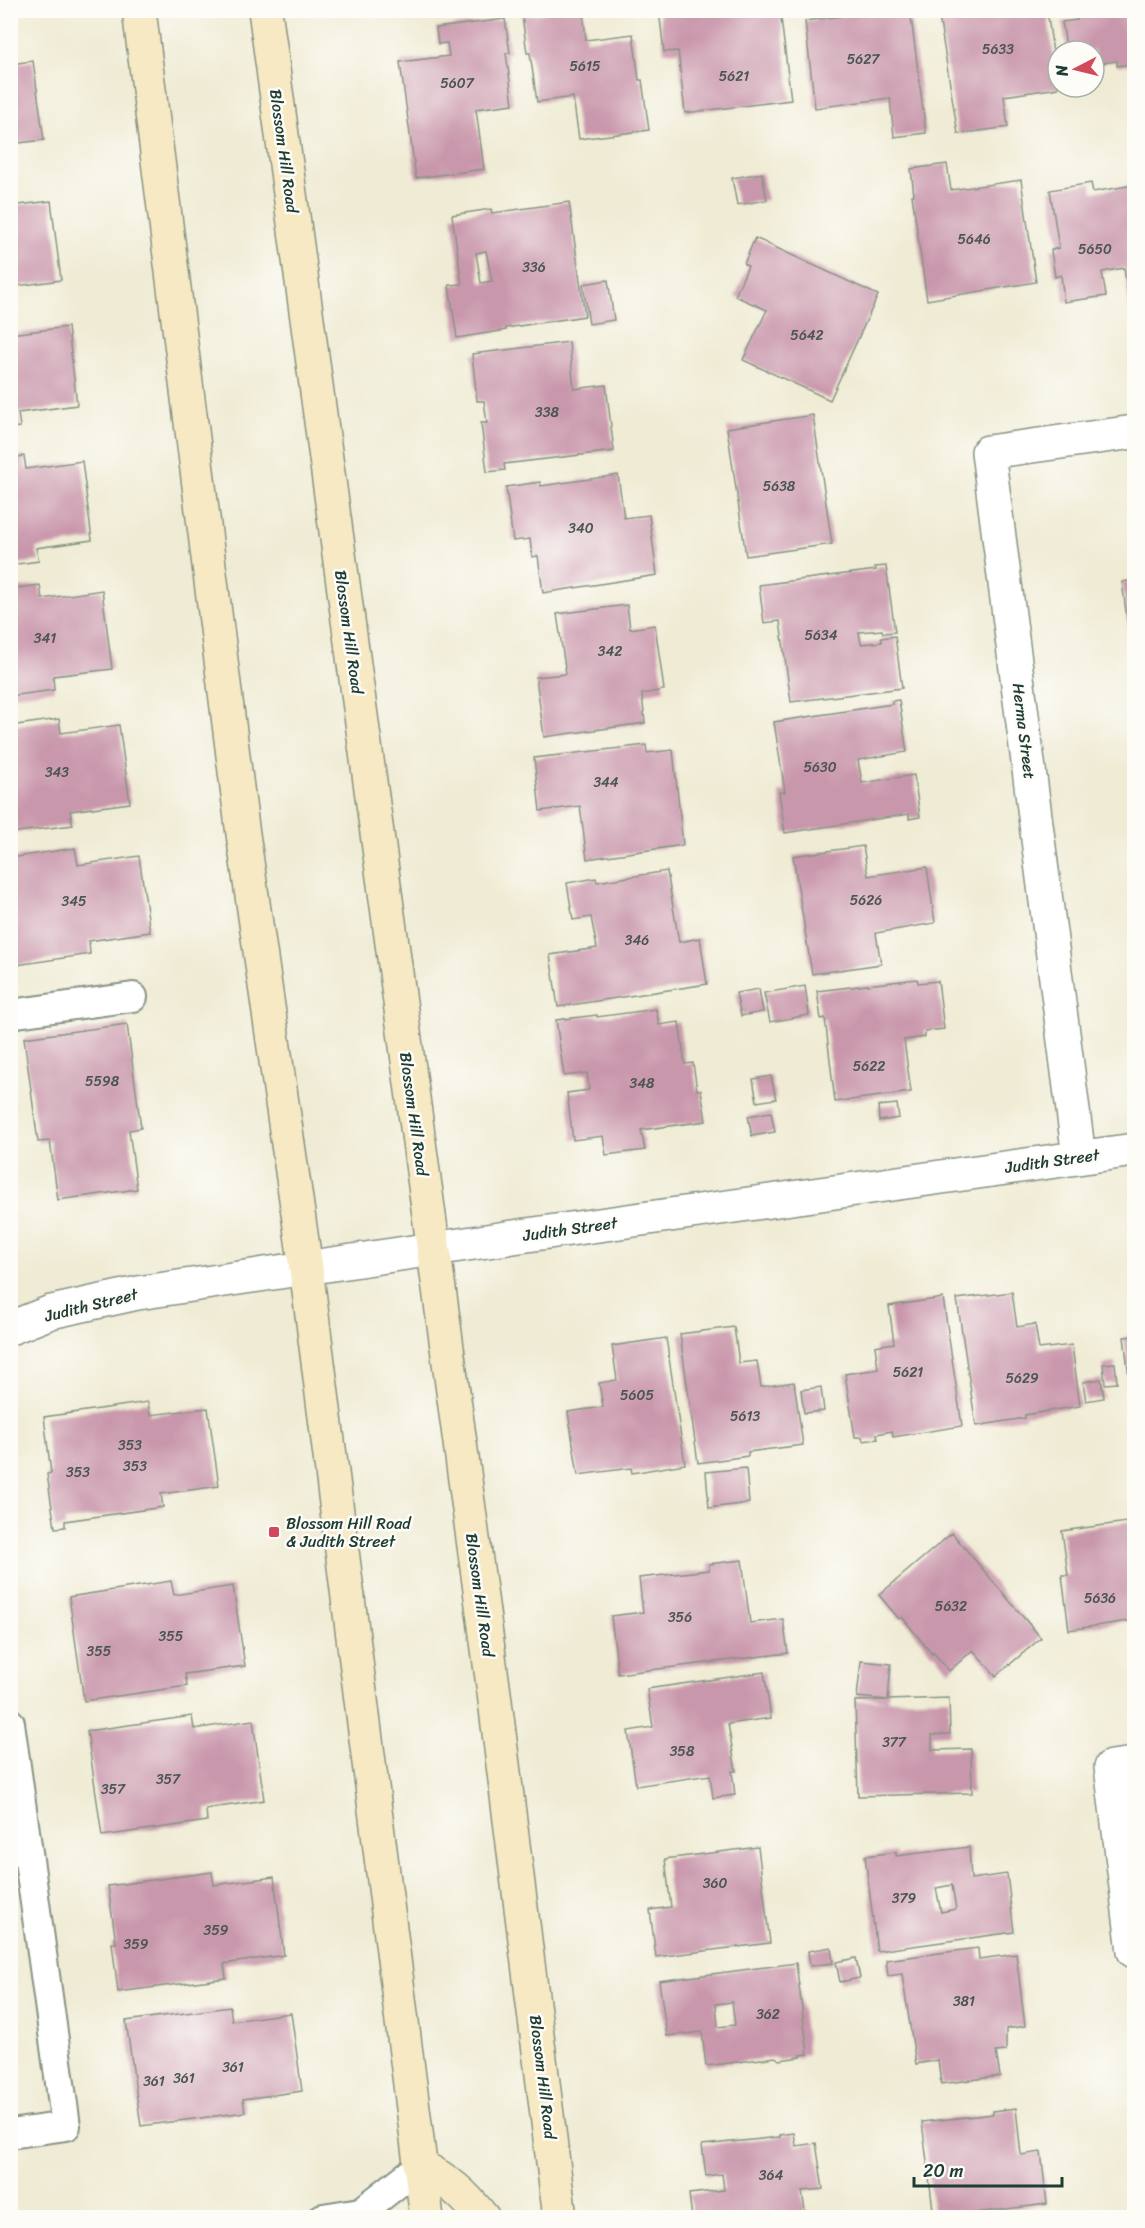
<svg xmlns="http://www.w3.org/2000/svg" width="1145" height="2228" viewBox="0 0 1145 2228" font-family="Sriracha,sans-serif">
<style>
.building{fill:#c997ac;fill-rule:evenodd}
.lines{fill:none;stroke-linecap:round;stroke-linejoin:round}
.lane-casing{stroke:#879484;stroke-width:32}
.street-casing{stroke:#879484;stroke-width:36}
.secondary-casing{stroke:#879484;stroke-width:36}
.lane{stroke:#fff;stroke-width:28}
.street{stroke:#fff;stroke-width:33}
.secondary{stroke:#f6e9c3;stroke-width:33}
.poi-dot{fill:#d1495b;stroke:#fdfcf7;stroke-width:2}
.labels{text-anchor:middle;dominant-baseline:central;stroke-width:5;stroke-linejoin:round;paint-order:stroke}
.number-label{font-size:14px;fill:#4a5452}
.street-label{font-size:16px;fill:#1f3d34;stroke:#fdfcf7}
.poi-label{font-size:16px;fill:#1f3d34;stroke:#fdfcf7;text-anchor:start}
</style>
<rect width="100%" height="100%" fill="#fdfcf7"/>
<filter id="ink" filterUnits="userSpaceOnUse"><feTurbulence type="fractalNoise" baseFrequency=".0167" numOctaves="2"/><feDisplacementMap in="SourceGraphic" scale="12" xChannelSelector="R" yChannelSelector="G"/><feConvolveMatrix kernelMatrix="1 2 1 2 8 2 1 2 1" color-interpolation-filters="sRGB"/></filter>
<filter id="wash" filterUnits="userSpaceOnUse"><feTurbulence type="fractalNoise" baseFrequency=".008" numOctaves="4" result="noise"/><feDisplacementMap in="SourceGraphic" scale="24" xChannelSelector="R" yChannelSelector="G"/><feGaussianBlur stdDeviation="1.35" result="paint"/><feColorMatrix in="noise" values="0 0 0 0 0 0 0 0 0 0 0 0 0 0 0 0 0 1.4 0 .05"/><feComposite in="paint" operator="in"/></filter>
<g filter="url(#wash)">
<rect width="100%" height="100%" fill="#efebd4"/>
<g id="blocks">
<!-- building -->
<path class="building" d="M561 10H583L586 40 633 34 639 80H642L649 130 579 139 573 97 537 102 530 53H527L522 16Z
M659 10H751V13L780 10 791 100 685 113 678 51 664 52Z
M842 10H913L914 16 911 17 926 133 894 137 890 98 815 108 805 21 843 16Z
M938 10H1047L1058 88 1004 96 1008 127 958 134Z
M1075 10H1134V64L1117 66V61L1094 64V51H1067L1062 22 1077 20Z
M505 19 510 53H506L513 104 476 109 484 169 416 178 400 62 449 56 447 43 438 44 436 28Z
M33 61 44 140 10 144V64Z
M947 164 951 190 1021 180 1036 282 927 300 912 195H914L911 169Z
M762 173 767 200 737 205 732 178Z
M1091 183 1093 192 1134 185V315L1131 316 1124 268 1102 272 1106 296 1064 302 1061 275 1055 277 1051 250 1059 248 1050 190Z
M51 201 61 280 10 287V206Z
M569 202 585 316 506 328V330L457 338 449 285 462 284 452 215 491 209 492 213ZM486 251 492 281 481 283 476 253Z
M755 238 878 295 830 400 743 360 767 310 735 296 748 266 744 264Z
M608 280 614 320 589 324 583 284Z
M68 327 77 405 18 413 20 427 10 428V334Z
M569 342 574 389 606 385 614 451 504 464 505 470 487 472 481 423H487L484 401H477L472 354Z
M813 415 832 544 746 556 727 428Z
M24 456 26 469 82 461 92 540 36 548 39 561 10 565V458Z
M618 475 624 518 649 515 657 575 543 593 538 556 532 557 530 539 513 541 506 487 540 482 541 486Z
M1134 534V551H1133L1131 535Z
M886 566 895 632 883 633 882 630 859 632 861 644 882 642 881 638 895 636 902 688 791 702 780 621 764 623 759 585 876 570 875 567Z
M1134 580V647H1131L1122 582Z
M40 585 42 599 102 590 112 669 53 676 54 690 10 696V589Z
M627 605 630 629 655 625 664 690 642 694 645 723 544 737 536 677 566 674 557 614Z
M899 700 907 752 858 760 862 783 914 775 920 817 909 819V814L785 833 779 792H785L774 722 892 704V701Z
M59 719 61 733 119 725 130 803 70 811 73 825 10 833V726Z
M646 745 647 753 673 750 683 845 587 859 580 806 540 811 534 758Z
M863 846 868 876 927 867 935 923 876 933 881 964 812 974 793 856Z
M75 848 78 865 139 856 150 932 89 941 90 954 10 966V858Z
M667 871 679 942 700 938 707 984 558 1007 550 955 597 948 591 917 573 920 567 883 596 878 597 882Z
M917 979 918 983 938 981 944 1029 925 1031V1037L904 1040 911 1092 835 1102 825 1018 821 1019 817 991Z
M805 986 809 1015 770 1022 764 993Z
M759 989 763 1012 741 1016 736 993Z
M656 1009 659 1025 679 1022 685 1064 693 1063 697 1090H701L706 1121 641 1130 645 1150 606 1155 603 1136 573 1140 567 1093 589 1090 587 1073 564 1076 556 1020 597 1015V1017Z
M127 1024 141 1128 129 1130 137 1189 58 1200 50 1141 38 1142 24 1038Z
M771 1076 776 1099 757 1102 753 1079Z
M897 1104 899 1118 879 1121 878 1106Z
M771 1112 775 1132 752 1136 748 1116Z
M1012 1292 1017 1327 1035 1324 1039 1349 1072 1345 1080 1406 1025 1415V1418L976 1426 957 1299Z
M943 1298 962 1426 893 1437 892 1431 877 1434 878 1439 863 1441 862 1437H855L845 1374 878 1369 875 1346 894 1343 889 1306Z
M734 1327 739 1363 757 1361 761 1387 794 1382 803 1445 748 1452V1456L698 1463 680 1334Z
M1134 1336V1401H1132L1124 1337Z
M666 1338 685 1464 632 1473 631 1468 578 1475 568 1412 603 1407 599 1383 617 1380 612 1346Z
M1115 1363 1117 1383 1105 1384 1103 1364Z
M1101 1379 1104 1398 1086 1401 1083 1382Z
M821 1387 824 1411 804 1413 801 1390Z
M148 1402 150 1415 208 1408 219 1486 161 1494 163 1507 65 1521V1527L55 1528 47 1474 51 1473 44 1417Z
M746 1468 749 1503 709 1508 706 1472Z
M1134 1521V1620L1069 1630 1062 1575H1068L1062 1531Z
M952 1533 1041 1638 996 1676 973 1650 949 1671 933 1652 932 1654 902 1617 899 1619 879 1595Z
M742 1560 750 1623 783 1619 788 1653 618 1674 611 1616 643 1612 639 1578 709 1570V1564Z
M171 1581 174 1595 233 1586 245 1666 185 1674 187 1686 84 1701 69 1597Z
M861 1661 891 1664 888 1700 857 1697Z
M764 1672 771 1718 728 1724 736 1771H732L735 1795 713 1798 710 1775 636 1786 628 1731 653 1727 647 1689Z
M949 1698 950 1734 932 1735V1750L971 1749 972 1793 858 1796 855 1701Z
M192 1716 194 1729 253 1720 264 1800 206 1809 207 1821 102 1836 87 1731Z
M758 1847 770 1943 656 1957 650 1910 671 1907 665 1859Z
M969 1847 971 1879 1007 1874 1014 1932 877 1951 865 1856 896 1852V1856ZM952 1885 956 1909 941 1912 936 1888Z
M212 1872 214 1885 274 1877 284 1955 224 1964 226 1978 118 1992 112 1943H116L108 1886Z
M831 1947 833 1963 810 1966 808 1951Z
M978 1948 979 1959 1016 1954 1025 2026 1006 2029V2051L996 2052 1000 2076 941 2084 938 2060 916 2064 902 1974 888 1976 886 1960Z
M856 1958 860 1978 840 1982 836 1962Z
M796 1963 808 2054 801 2055V2057L779 2060 776 2057 706 2066 702 2032 667 2036 659 1981ZM732 2002 735 2025 718 2027 716 2004Z
M230 2007 232 2021 291 2013 302 2091 243 2099 245 2112 141 2126 126 2021Z
M1016 2108 1021 2155 1041 2152 1047 2204 934 2218 922 2122 993 2114V2111Z
M794 2133 796 2146 816 2143 823 2189 802 2191 806 2218H692L689 2194 724 2190 722 2174 706 2176 702 2145 780 2137V2135Z"/>
</g>
</g>
<g filter="url(#ink)">
<use href="#blocks" fill-opacity="0" stroke="#879484" stroke-width="1.5"/>
<g class="lines">
<!-- lane casing -->
<g class="lane-casing">
<path id="lane" d="M10 1014 133 997
M10 1723 66 2126 10 2134
M323 2218 361 2212 420 2166"/>
</g>
<!-- street casing -->
<g class="street-casing">
<path id="street" d="M1079 1157 988 452 1134 432
M10 1328 51 1312 138 1293 520 1236 1134 1150
M1134 1764 1111 1767 1134 1951"/>
</g>
<!-- secondary casing -->
<g class="secondary-casing">
<path id="secondary" d="M139 10 242 827 306 1268 427 2218
M265 10 494 1693 560 2218
M420 2166C449 2181 463 2193 483 2218"/>
</g>
<!-- lane -->
<use href="#lane" class="lane"/>
<!-- street -->
<use href="#street" class="street"/>
<!-- secondary -->
<use href="#secondary" class="secondary"/>
</g>
</g>
<!-- markers -->
<rect class="poi-dot" x="268" y="1526" width="12" height="12" rx="3"/>
<g class="labels">
<!-- number labels -->
<g class="number-label">
<text x="998" y="49">5633</text>
<text x="863" y="59">5627</text>
<text x="585" y="66">5615</text>
<text x="734" y="76">5621</text>
<text x="457" y="83">5607</text>
<text x="974" y="239">5646</text>
<text x="1095" y="249">5650</text>
<text x="534" y="267">336</text>
<text x="807" y="335">5642</text>
<text x="547" y="412">338</text>
<text x="779" y="486">5638</text>
<text x="581" y="528">340</text>
<text x="821" y="635">5634</text>
<text x="45" y="638">341</text>
<text x="610" y="651">342</text>
<text x="820" y="767">5630</text>
<text x="57" y="772">343</text>
<text x="606" y="782">344</text>
<text x="866" y="900">5626</text>
<text x="74" y="901">345</text>
<text x="637" y="940">346</text>
<text x="869" y="1066">5622</text>
<text x="102" y="1081">5598</text>
<text x="642" y="1083">348</text>
<text x="908" y="1372">5621</text>
<text x="1022" y="1378">5629</text>
<text x="637" y="1395">5605</text>
<text x="745" y="1416">5613</text>
<text x="130" y="1445">353</text>
<text x="135" y="1466">353</text>
<text x="78" y="1472">353</text>
<text x="1100" y="1598">5636</text>
<text x="951" y="1606">5632</text>
<text x="680" y="1617">356</text>
<text x="171" y="1636">355</text>
<text x="99" y="1651">355</text>
<text x="894" y="1742">377</text>
<text x="682" y="1751">358</text>
<text x="168" y="1779">357</text>
<text x="113" y="1789">357</text>
<text x="715" y="1883">360</text>
<text x="904" y="1898">379</text>
<text x="216" y="1930">359</text>
<text x="136" y="1944">359</text>
<text x="964" y="2001">381</text>
<text x="768" y="2014">362</text>
<text x="233" y="2067">361</text>
<text x="184" y="2078">361</text>
<text x="154" y="2081">361</text>
<text x="771" y="2175">364</text>
</g>
<!-- street labels -->
<g class="street-label">
<text transform="translate(284 151) rotate(82)">Blossom Hill Road</text>
<text transform="translate(349 632) rotate(82)">Blossom Hill Road</text>
<text transform="translate(1024 731) rotate(83)">Herma Street</text>
<text transform="translate(414 1114) rotate(82)">Blossom Hill Road</text>
<text transform="translate(1052 1161) rotate(-8)">Judith Street</text>
<text transform="translate(570 1229) rotate(-8)">Judith Street</text>
<text transform="translate(91 1305) rotate(-14)">Judith Street</text>
<text transform="translate(480 1595) rotate(82)">Blossom Hill Road</text>
<text transform="translate(543 2077) rotate(83)">Blossom Hill Road</text>
</g>
<!-- poi labels -->
<g class="poi-label">
<text x="286" y="1523">Blossom Hill Road<tspan x="286" dy="18">&amp; Judith Street</tspan></text>
</g>
</g>
<!-- margin -->
<rect width="1145" height="2228" fill="none" stroke="#fdfcf7" stroke-width="36"/>
<!-- north arrow -->
<g transform="translate(1076 69) rotate(263)"><circle r="28" fill="#fdfcf7" stroke="#a4b0a9" stroke-width="1.5"/>
<path d="M0-4.5L10 22L0 15L-10 22Z" fill="#d1495b"/>
<text y="-9" font-size="16" font-weight="bold" text-anchor="middle" fill="#1f3d34">N</text>
</g>
<!-- scale -->
<path d="M914 2177v9h148v-9" fill="none" stroke="#1f3d34" stroke-width="3"/>
<text x="923" y="2177" font-size="18" fill="#1f3d34" stroke="#fdfcf7" stroke-width="4.5" paint-order="stroke">20 m</text>
</svg>
